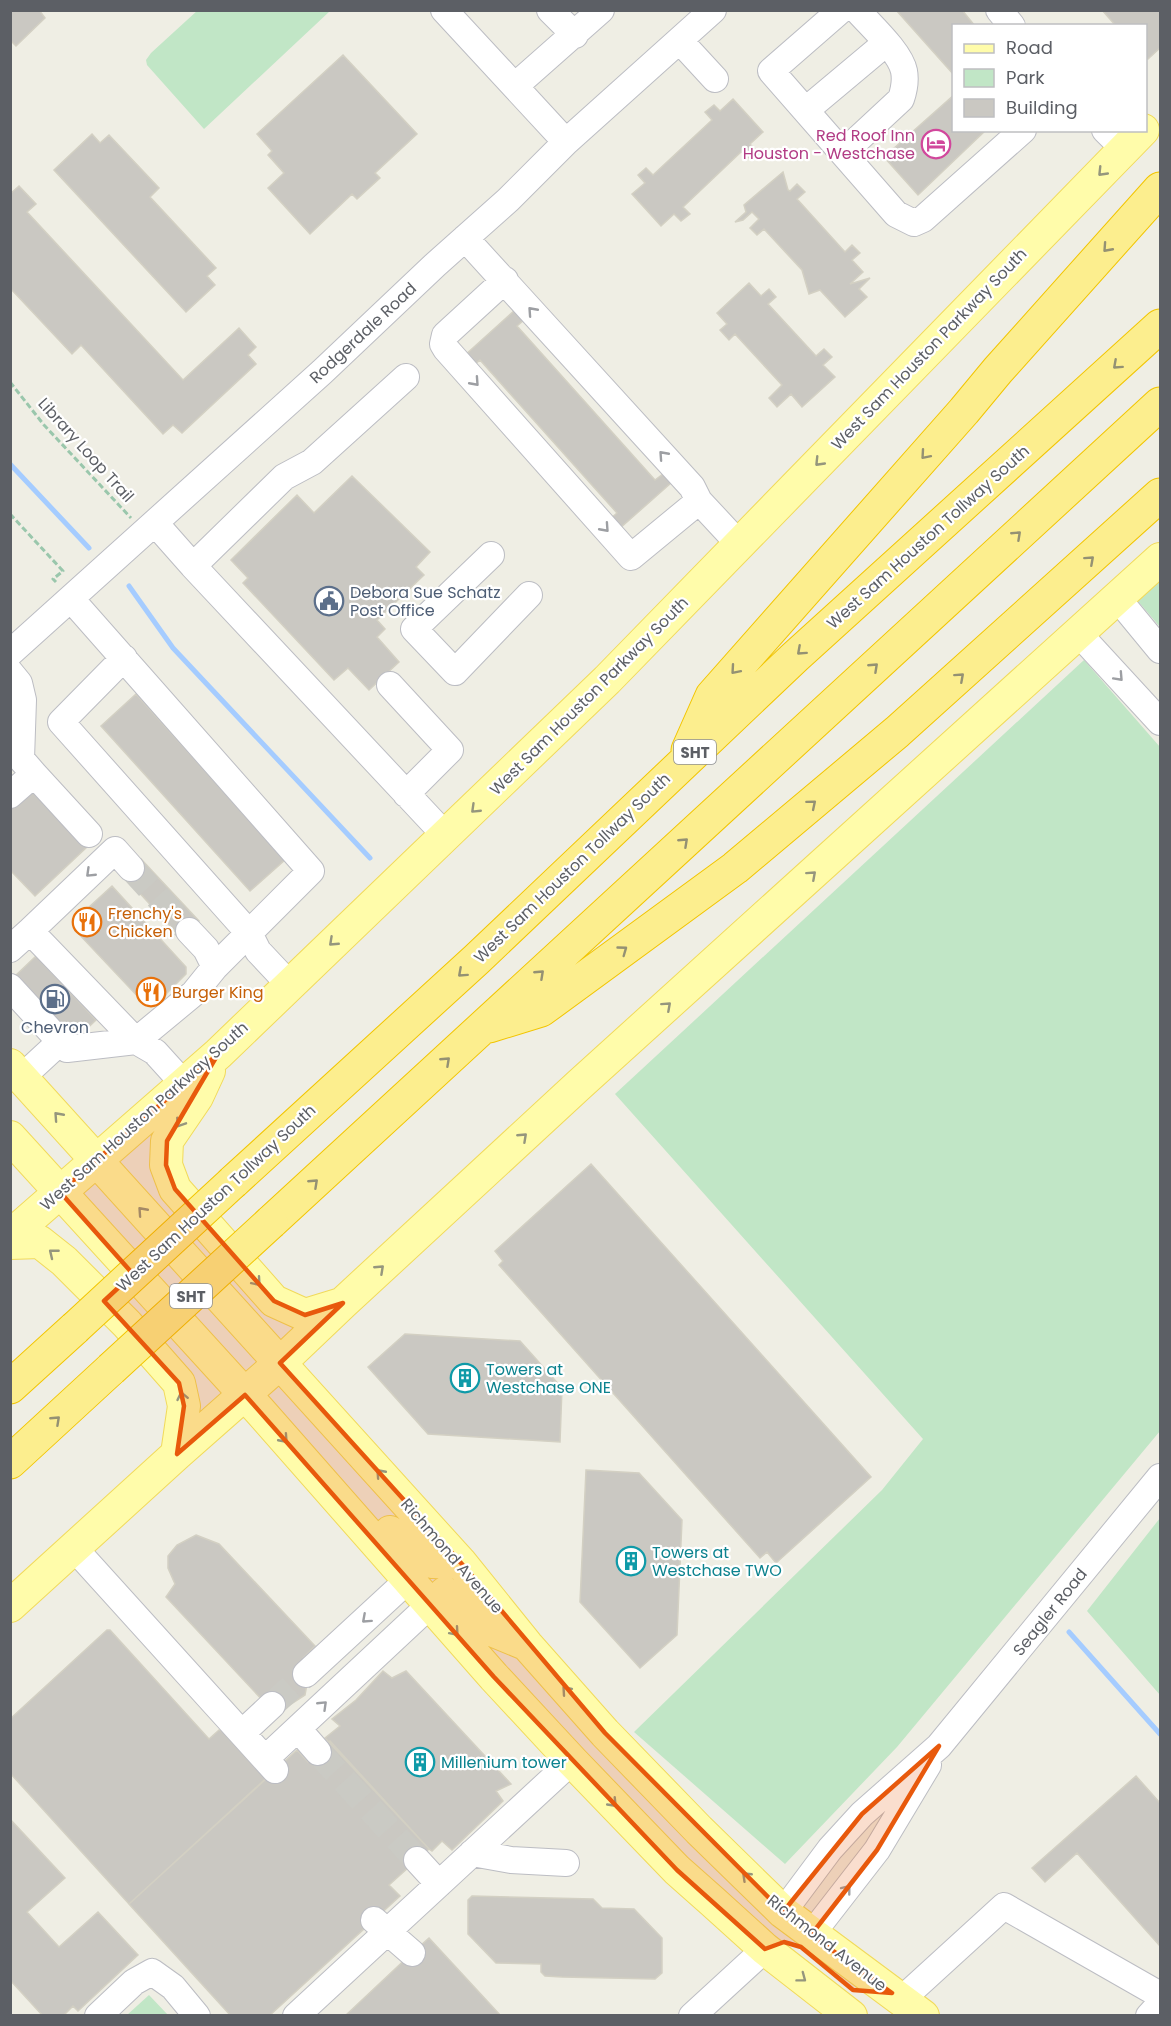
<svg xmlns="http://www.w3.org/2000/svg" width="1171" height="2026" viewBox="0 0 1171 2026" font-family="Poppins,sans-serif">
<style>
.green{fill:#c1e6c6}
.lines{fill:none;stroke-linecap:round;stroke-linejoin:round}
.stream{stroke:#a5ccff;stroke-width:5}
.building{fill:#cac8c2;stroke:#d3d0c3;stroke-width:1.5}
.minor-tunnel{stroke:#cacac4;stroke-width:26;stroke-dasharray:26 13;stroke-linecap:butt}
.minor-casing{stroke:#bcbdc3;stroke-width:28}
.major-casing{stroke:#f1da5b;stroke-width:34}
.highway-casing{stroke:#f2c501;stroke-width:35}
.path{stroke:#9ac7ac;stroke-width:3;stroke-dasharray:6 3;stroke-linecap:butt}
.minor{stroke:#fff;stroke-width:26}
.major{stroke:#fffcaa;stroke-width:32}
.highway{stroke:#fcee8e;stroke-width:33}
.highway-bridge-casing{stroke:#f2c501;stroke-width:35;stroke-linecap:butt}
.highway-bridge{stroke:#fcee8e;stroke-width:33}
.oneway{stroke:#95967d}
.oneway2{stroke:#949173}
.oneway3{stroke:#9d9fa3}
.marked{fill:#e8590c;fill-opacity:0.2;stroke:#e8590c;stroke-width:4.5;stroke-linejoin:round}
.labels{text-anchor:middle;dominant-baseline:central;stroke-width:4.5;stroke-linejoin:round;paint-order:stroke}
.shield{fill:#fff;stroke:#8d8f93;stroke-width:1.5}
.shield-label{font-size:15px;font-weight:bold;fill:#5c5f65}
.hotel-label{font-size:16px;fill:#b23c85;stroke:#fff;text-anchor:end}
.street-label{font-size:16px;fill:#5c5f65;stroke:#fff}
.service-label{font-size:16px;fill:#4e5e75;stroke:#fff;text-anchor:start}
.food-label{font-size:16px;fill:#c56008;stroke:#fff;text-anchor:start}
.culture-label{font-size:16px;fill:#0d838f;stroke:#fff;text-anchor:start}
</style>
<rect width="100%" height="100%" fill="#efeee4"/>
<!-- green -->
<path class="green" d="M198 10H330V11L204 129 147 65 146 60 151 53Z
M1160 578V627L1137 600Z
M1084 660 1160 747V1431L897 1747 785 1864 634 1732 882 1490 923 1439 615 1094Z
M1160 1518V1695L1087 1611Z
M149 1995 168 2015H127Z"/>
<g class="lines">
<!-- stream -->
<path class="stream" d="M10 464 89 548
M129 586 173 648 370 858
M1069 1632 1160 1734"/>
</g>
<!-- building -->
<path class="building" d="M10 10H39L45 18 16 46 10 40Z
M896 10H962L975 26H954V75Z
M1102 10H1160V48L1148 59 1146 57V26H1116Z
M343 55 417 134 375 173 380 178 357 199 352 194 310 234 268 188 284 173 268 155 272 151 257 134Z
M954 95V130H986L918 195 884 157Z
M733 99 763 132 750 144 757 151 749 158 742 151 683 207 690 214 681 221 674 214 661 226 632 194 645 183 638 175 646 168 653 175 712 120 705 112 714 105 720 111Z
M92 134 100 143 109 135 159 188 150 197 216 268 207 276 215 285 186 312 54 170Z
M783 172 788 190 790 191 797 184 805 192 797 199 845 252 852 245 860 253 852 260 863 272 850 284 870 278 859 289 867 297 845 317 820 290 809 294 802 270 764 229 757 235 750 228 759 219 752 212 743 220 735 222 746 212 744 205Z
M19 186 36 204 27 212 183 380 239 328 256 347 248 355 256 364 182 433 173 425 163 434 81 345 72 354 10 288V194Z
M749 283 761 296 769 289 776 297 768 304 816 356 824 349 832 357 823 365 835 377 802 407 791 394 777 407 769 398 782 385 735 334 729 340 720 330 727 324 717 313Z
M515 310 524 320 517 326 655 480 663 474 671 483 619 529 610 519 617 513 480 360 473 366 464 356Z
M352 476 430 552 416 567 424 575 377 620 385 629 377 637 399 662 369 690 348 668 334 680 243 583 248 578 231 560 297 495 314 513Z
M136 694 285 860 250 891 101 726Z
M33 789 87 847 35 896 10 870V810Z
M141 859 199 921 181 938 123 875Z
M112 886 186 967V974L167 993 163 1001 160 1004 151 1006 142 1001 75 930 73 921 77 912 88 908Z
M36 956 96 1020 73 1042 14 977Z
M591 1164 871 1477 776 1563 767 1552 760 1558 499 1265 503 1261 495 1251Z
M405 1334 520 1341 562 1388 560 1442 428 1434 368 1367Z
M586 1470 639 1473 682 1520 677 1635 640 1668 580 1602Z
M196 1535 219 1544 315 1646 303 1658 308 1678 305 1695 288 1706 267 1705 166 1597 175 1584 168 1568V1556L177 1545Z
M107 1630H110L209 1739 219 1730 222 1731 266 1779 129 1904 10 1773V1719Z
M383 1671 392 1678 406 1671 511 1784 496 1791 503 1801 452 1850 442 1841 432 1851 429 1849 325 1738 340 1726 332 1719 356 1700Z
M330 1741 429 1849 389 1885 400 1896 269 2016H231L129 1904 297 1750 308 1762Z
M1136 1776 1160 1803V1946L1077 1853 1045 1882 1032 1868Z
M10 1819 65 1878 27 1912 59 1947 98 1912 138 1955 78 2011 73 2006 63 2016H43L10 1980Z
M472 1896 593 1899 602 1908 634 1909 662 1938V1973L655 1979 562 1977 545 1976 541 1972V1964L496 1963 468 1934V1900Z
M429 1938 501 2016H345L412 1953Z"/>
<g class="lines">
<!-- minor-tunnel -->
<path class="minor-tunnel" d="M131 868 189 931
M272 1705 306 1674
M318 1752 417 1860"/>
<!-- minor casing -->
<g class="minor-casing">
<path id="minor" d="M444 10 566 142
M550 10 575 35
M841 10 771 71 896 214 914 223 923 219 1023 130
M999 10 1012 26
M680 41 715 79
M515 86 601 10
M806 110 886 43
M1105 130 1124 149
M844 152 901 99C904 90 906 81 904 71 900 52 871 26 857 10
M465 238 692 487 699 501 739 544
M505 280 445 335 443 344 446 349 631 557 699 501
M406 377 312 462 284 477 193 566 446 836
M155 523 193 566
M491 555 414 629 455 672 529 595
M71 599 311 871 249 933 258 951 289 984
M1118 599 1160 650
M1079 634 1160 722
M10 653 322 372 435 265 508 200 566 142 713 10
M10 672 19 683 23 700 21 759 34 774 10 795
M390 685 450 750 406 794
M34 774 89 834
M30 931 115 850 131 868
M189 931 206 949 215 967
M10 949 30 931 136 1041 155 1052 184 1084
M10 987 67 1049 136 1041 194 993 215 967 249 933 61 722 124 658
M22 1077 61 1041
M74 1548 275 1770
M306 1674 409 1579
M298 1729 318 1752
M242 1733 272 1705
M265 1759 431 1604
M472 1853 511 1860 566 1863
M417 1860 439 1884
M783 1912 830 1849 862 1814 939 1746 1160 1477
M374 1920 412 1953
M811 1935 877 1850 928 1765
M901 2000 1004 1906 1160 1995
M98 2016 134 1982 152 1972 173 1987 197 2016
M296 2016 572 1761
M692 2016 765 1949
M1149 2016 1160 2004"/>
</g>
<!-- major casing -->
<g class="major-casing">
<path id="major" d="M10 1065 461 1563 527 1645 605 1733 699 1830 783 1912 923 2016
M209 1071 197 1097 167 1141 166 1165 175 1189 274 1301 305 1315 341 1304
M10 1137 259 1410 494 1677 572 1761 677 1870 712 1901 765 1949 851 2016
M10 1236 218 1054 607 680 1143 130
M10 1243 40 1242 64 1261 127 1324 179 1383 184 1406 177 1454
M390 1532 412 1556 432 1562 461 1563
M445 1593 477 1624 523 1643
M10 1606 177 1454 280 1363 343 1303 580 1084 1160 559"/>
</g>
<!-- highway casing -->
<g class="highway-casing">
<path id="highway" d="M688 750 712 696 964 411 998 370 1160 189
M489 1026 541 1010 735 868 897 732 1160 495
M233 1182 477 959 795 657 1160 326
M271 1222 1160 404
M10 1387 75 1328
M10 1462 111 1369"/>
</g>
<!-- path -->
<path class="path" d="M10 382 44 425 131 518
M10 514 63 571 53 579 56 582"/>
<!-- minor -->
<use href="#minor" class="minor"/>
<!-- major -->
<use href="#major" class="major"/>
<!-- highway -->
<use href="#highway" class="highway"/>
<!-- highway-bridge casing -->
<g class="highway-bridge-casing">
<path id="highway-bridge" d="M75 1328 233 1182
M111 1369 271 1222"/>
</g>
<!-- highway-bridge -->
<use href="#highway-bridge" class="highway-bridge"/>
</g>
<!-- one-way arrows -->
<defs><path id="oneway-chevron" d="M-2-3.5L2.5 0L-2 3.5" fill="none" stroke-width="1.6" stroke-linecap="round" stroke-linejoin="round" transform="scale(1.5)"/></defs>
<g class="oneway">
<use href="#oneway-chevron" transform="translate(1102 172) rotate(134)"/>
<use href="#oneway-chevron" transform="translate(819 462) rotate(134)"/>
<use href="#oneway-chevron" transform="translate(475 809) rotate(136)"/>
<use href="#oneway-chevron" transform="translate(812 875) rotate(-42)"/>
<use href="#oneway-chevron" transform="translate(333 942) rotate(137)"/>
<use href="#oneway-chevron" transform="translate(667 1006) rotate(-42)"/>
<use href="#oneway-chevron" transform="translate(58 1116) rotate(-132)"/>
<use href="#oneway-chevron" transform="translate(180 1123) rotate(123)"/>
<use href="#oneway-chevron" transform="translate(523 1137) rotate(-43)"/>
<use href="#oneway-chevron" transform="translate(142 1211) rotate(-132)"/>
<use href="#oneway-chevron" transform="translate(53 1253) rotate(-141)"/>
<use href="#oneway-chevron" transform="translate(380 1269) rotate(-43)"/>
<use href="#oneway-chevron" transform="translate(257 1282) rotate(49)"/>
<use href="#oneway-chevron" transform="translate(182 1396) rotate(-102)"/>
<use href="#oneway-chevron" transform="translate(284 1439) rotate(48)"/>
<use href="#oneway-chevron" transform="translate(380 1473) rotate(-132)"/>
<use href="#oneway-chevron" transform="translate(455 1632) rotate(49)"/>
<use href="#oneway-chevron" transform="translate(566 1690) rotate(-131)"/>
<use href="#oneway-chevron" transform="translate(613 1803) rotate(46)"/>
<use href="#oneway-chevron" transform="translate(746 1876) rotate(-136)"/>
<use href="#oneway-chevron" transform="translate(802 1978) rotate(37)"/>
</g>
<g class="oneway2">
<use href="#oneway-chevron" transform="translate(1107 248) rotate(132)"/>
<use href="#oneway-chevron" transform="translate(1117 365) rotate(138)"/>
<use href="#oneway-chevron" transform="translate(925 455) rotate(131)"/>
<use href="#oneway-chevron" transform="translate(1017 535) rotate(-43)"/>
<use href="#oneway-chevron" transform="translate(1090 560) rotate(-42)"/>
<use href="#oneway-chevron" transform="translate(801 651) rotate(138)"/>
<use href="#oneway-chevron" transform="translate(874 667) rotate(-43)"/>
<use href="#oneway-chevron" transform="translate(735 670) rotate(131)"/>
<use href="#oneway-chevron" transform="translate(960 677) rotate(-42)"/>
<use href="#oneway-chevron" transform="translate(812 804) rotate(-40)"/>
<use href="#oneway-chevron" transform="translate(684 842) rotate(-43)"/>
<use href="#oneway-chevron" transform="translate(623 950) rotate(-36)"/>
<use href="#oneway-chevron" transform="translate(462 973) rotate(138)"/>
<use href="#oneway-chevron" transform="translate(540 974) rotate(-43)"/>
<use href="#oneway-chevron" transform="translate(446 1061) rotate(-43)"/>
<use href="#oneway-chevron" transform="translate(314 1183) rotate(-43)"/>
<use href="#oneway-chevron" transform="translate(56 1420) rotate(-43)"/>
</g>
<g class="oneway3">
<use href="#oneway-chevron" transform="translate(532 311) rotate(-132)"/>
<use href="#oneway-chevron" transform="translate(475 382) rotate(48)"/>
<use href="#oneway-chevron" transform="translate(663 455) rotate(-132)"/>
<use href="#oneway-chevron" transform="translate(605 528) rotate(48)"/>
<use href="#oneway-chevron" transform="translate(1119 677) rotate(47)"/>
<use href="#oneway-chevron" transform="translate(90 873) rotate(136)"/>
<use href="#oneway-chevron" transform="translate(366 1619) rotate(138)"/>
<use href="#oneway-chevron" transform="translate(323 1705) rotate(-44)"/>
<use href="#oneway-chevron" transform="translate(847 1889) rotate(-52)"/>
</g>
<!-- marked area -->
<path class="marked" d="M218 1054 167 1141 166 1165 175 1189 274 1301 305 1315 343 1303 280 1363 461 1563 605 1733 783 1912 862 1814 939 1746 877 1850 811 1935 892 1993 853 1990 801 1947 784 1942 765 1949 677 1870 494 1677 245 1395 177 1454 184 1406 179 1383 104 1301 133 1274 60 1192Z"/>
<!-- icons -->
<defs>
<g id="hotel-ring" transform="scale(1.5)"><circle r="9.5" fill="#fff" stroke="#d1479c" stroke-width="1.5"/><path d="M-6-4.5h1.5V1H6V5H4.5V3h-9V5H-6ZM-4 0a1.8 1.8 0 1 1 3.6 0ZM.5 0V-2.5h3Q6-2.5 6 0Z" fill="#d1479c"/></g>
<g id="civic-ring" transform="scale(1.5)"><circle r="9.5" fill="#fff" stroke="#5c6f8a" stroke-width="1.5"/><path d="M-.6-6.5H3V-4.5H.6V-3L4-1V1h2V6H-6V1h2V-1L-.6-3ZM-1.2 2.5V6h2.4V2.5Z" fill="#5c6f8a"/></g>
<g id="restaurant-ring" transform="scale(1.5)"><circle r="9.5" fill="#fff" stroke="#e8710a" stroke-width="1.5"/><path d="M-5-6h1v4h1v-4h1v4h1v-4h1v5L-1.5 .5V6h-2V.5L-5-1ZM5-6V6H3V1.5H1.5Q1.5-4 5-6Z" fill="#e8710a"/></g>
<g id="fuel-ring" transform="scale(1.5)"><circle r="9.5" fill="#fff" stroke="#5c6f8a" stroke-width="1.5"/><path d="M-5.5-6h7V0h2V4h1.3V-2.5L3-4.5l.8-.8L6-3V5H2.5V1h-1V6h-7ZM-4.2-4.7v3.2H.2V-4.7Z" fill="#5c6f8a"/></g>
<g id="building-ring" transform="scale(1.5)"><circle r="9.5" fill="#fff" stroke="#0f9aa8" stroke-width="1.5"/><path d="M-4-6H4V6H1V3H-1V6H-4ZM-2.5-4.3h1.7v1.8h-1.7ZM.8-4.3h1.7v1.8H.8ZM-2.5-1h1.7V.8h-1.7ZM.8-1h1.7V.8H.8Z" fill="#0f9aa8"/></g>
</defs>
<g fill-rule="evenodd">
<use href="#hotel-ring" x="936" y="144"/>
<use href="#civic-ring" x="329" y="601"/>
<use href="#restaurant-ring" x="87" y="922"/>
<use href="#restaurant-ring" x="151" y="992"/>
<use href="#fuel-ring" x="55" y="999"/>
<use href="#building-ring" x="465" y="1378"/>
<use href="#building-ring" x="631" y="1561"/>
<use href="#building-ring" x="420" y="1762"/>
</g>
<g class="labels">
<!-- shield labels -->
<g class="shield">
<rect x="674" y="740" width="42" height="24" rx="4.5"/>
<rect x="170" y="1284" width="42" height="24" rx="4.5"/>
</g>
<g class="shield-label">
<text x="695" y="752">SHT</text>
<text x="191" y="1296">SHT</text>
</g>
<!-- hotel labels -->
<g class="hotel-label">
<text x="915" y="135">Red Roof Inn<tspan x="915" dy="18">Houston - Westchase</tspan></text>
</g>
<!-- street labels -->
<g class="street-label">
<text transform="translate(363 333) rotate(-43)">Rodgerdale Road</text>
<text transform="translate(929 349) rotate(-46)">West Sam Houston Parkway South</text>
<text transform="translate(86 450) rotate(48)">Library Loop Trail</text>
<text transform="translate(928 537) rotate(-42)">West Sam Houston Tollway South</text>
<text transform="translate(589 696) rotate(-45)">West Sam Houston Parkway South</text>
<text transform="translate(572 868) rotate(-44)">West Sam Houston Tollway South</text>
<text transform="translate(144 1116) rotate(-42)">West Sam Houston Parkway South</text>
<text transform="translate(216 1198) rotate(-43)">West Sam Houston Tollway South</text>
<text transform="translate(452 1556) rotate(49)">Richmond Avenue</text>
<text transform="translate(1050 1612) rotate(-51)">Seagler Road</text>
<text transform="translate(827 1943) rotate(38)">Richmond Avenue</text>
</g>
<!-- service labels -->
<g class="service-label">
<text x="350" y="592">Debora Sue Schatz<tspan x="350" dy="18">Post Office</tspan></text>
<text x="55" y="1027" text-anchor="middle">Chevron</text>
</g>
<!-- food labels -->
<g class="food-label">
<text x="108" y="913">Frenchy's<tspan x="108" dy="18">Chicken</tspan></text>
<text x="172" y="992">Burger King</text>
</g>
<!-- culture labels -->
<g class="culture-label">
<text x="486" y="1369">Towers at<tspan x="486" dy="18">Westchase ONE</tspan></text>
<text x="652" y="1552">Towers at<tspan x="652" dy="18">Westchase TWO</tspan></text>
<text x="441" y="1762">Millenium tower</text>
</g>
</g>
<!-- border -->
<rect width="1171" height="2026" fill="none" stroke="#5c5f65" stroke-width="24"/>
<!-- legend -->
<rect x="952" y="24" width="195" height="108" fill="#ffffff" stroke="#bebfc1" stroke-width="1.5"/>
<rect x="964" y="44" width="30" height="9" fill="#fffcaa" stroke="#bebfc1" stroke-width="1.5"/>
<text x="1006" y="54" font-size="18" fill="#5c5f65">Road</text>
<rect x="964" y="69" width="30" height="18" fill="#c1e6c6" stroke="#bebfc1" stroke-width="1.5"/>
<text x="1006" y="84" font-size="18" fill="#5c5f65">Park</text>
<rect x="964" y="99" width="30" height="18" fill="#cac8c2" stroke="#bebfc1" stroke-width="1.5"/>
<text x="1006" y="114" font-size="18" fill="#5c5f65">Building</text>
</svg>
